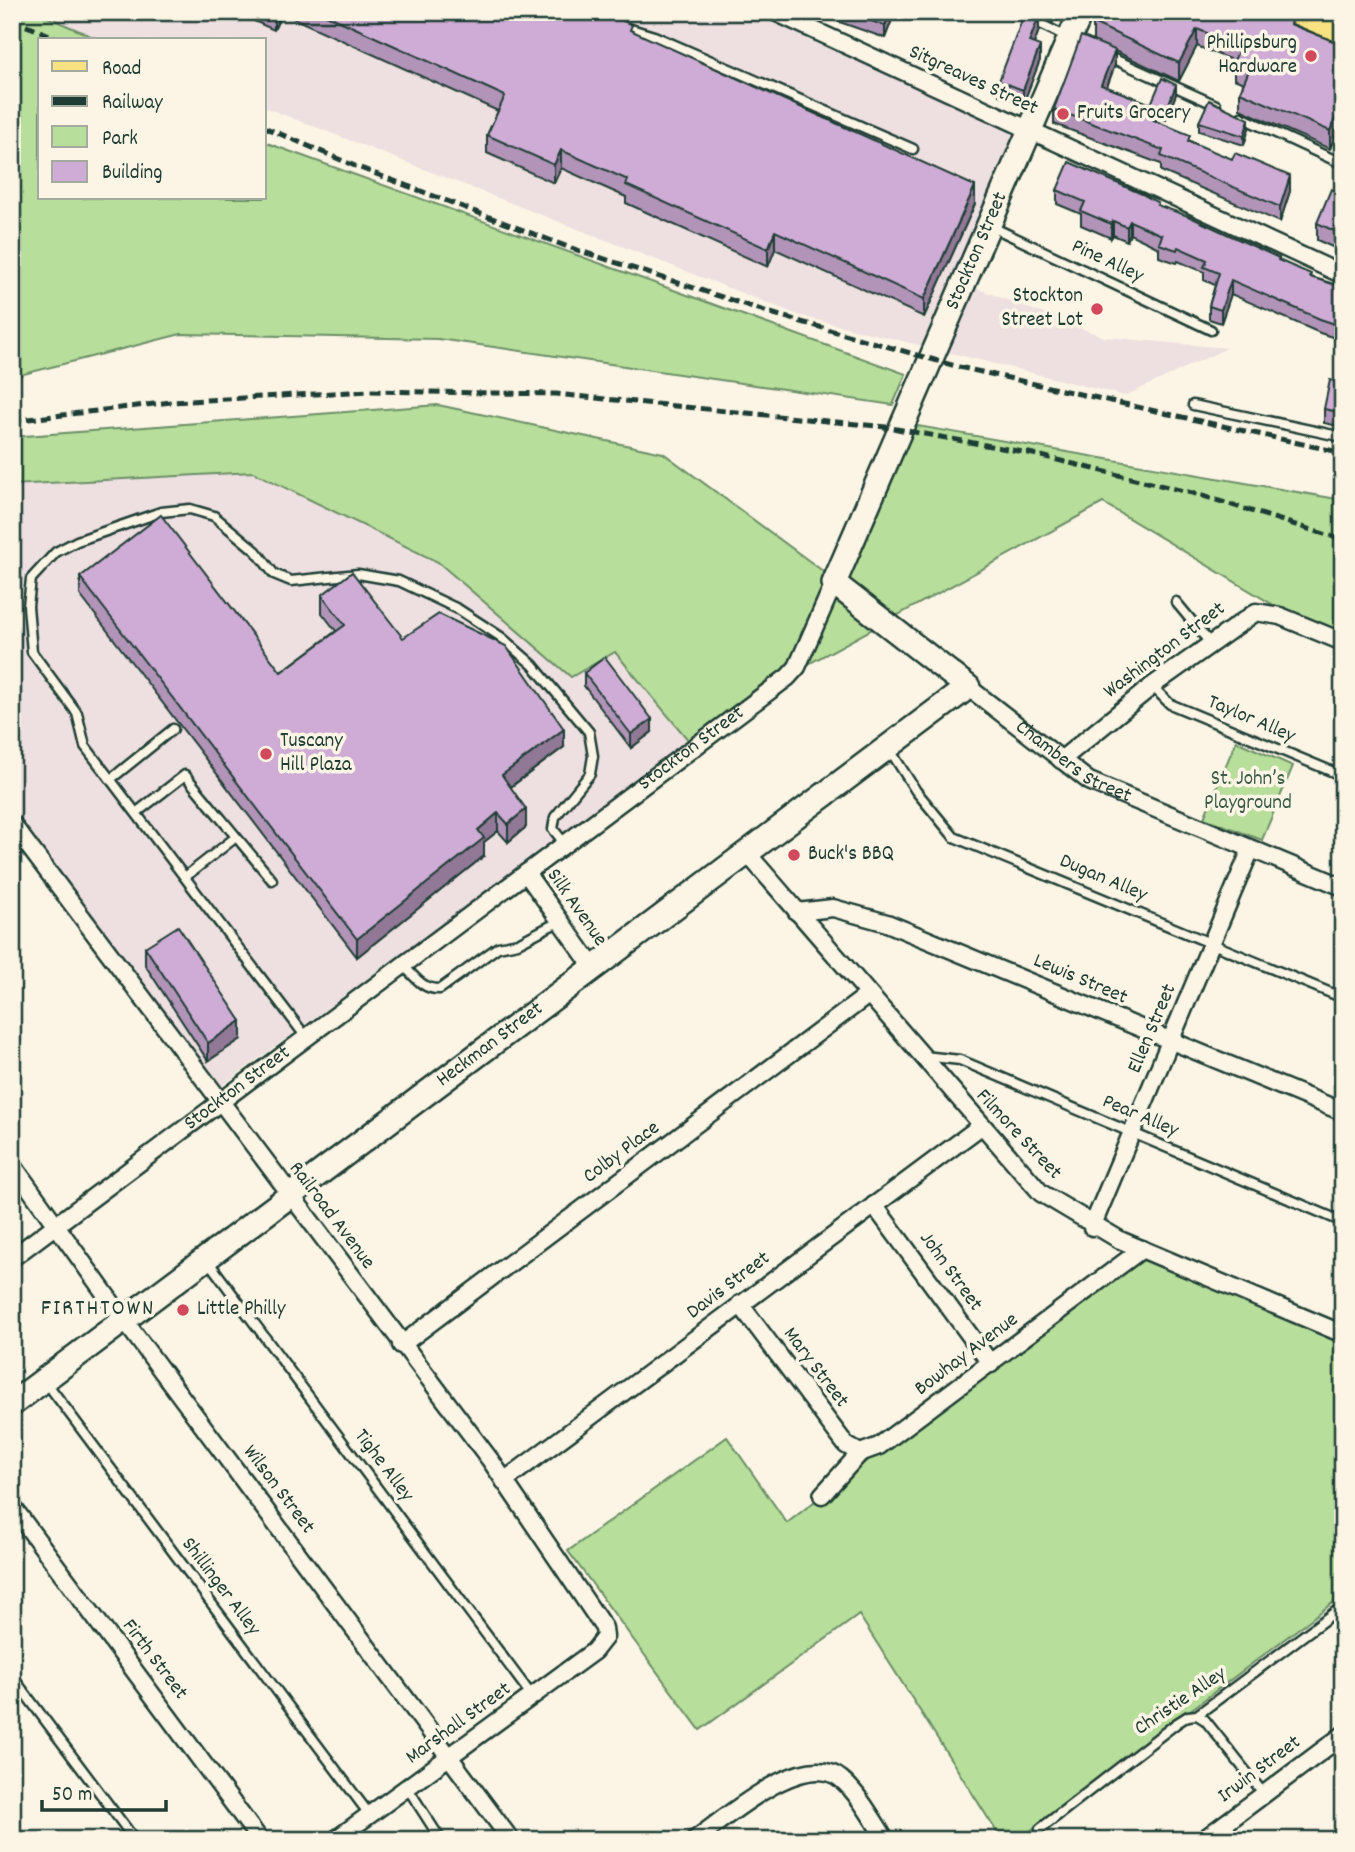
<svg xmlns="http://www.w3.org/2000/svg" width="1355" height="1852" viewBox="0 0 1355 1852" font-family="Dekko,sans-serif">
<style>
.built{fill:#eedfe0}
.green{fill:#b7de9a;stroke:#6b8e67;stroke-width:2}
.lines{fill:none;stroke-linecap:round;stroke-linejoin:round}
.lane-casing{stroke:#1f3d34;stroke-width:13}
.street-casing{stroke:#1f3d34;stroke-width:21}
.secondary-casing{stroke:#1f3d34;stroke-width:28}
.primary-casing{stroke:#1f3d34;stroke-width:32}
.lane{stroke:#fcf5e5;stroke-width:8}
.street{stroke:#fcf5e5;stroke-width:16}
.secondary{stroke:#fcf5e5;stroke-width:23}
.primary{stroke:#f8e281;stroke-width:26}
.rail{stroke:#1f3d34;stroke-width:5;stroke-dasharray:10 5;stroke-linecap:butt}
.wall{fill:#b294b8;stroke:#1f3d34;stroke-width:2}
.shaded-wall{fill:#917896;stroke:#1f3d34;stroke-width:2}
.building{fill:#cfacd6;stroke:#1f3d34;stroke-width:2}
.poi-dot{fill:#d1495b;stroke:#fcf5e5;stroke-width:2.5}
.labels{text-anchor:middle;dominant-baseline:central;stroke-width:7;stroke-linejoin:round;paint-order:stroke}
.poi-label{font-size:21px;fill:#1f3d34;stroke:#fcf5e5;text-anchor:start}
.street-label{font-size:21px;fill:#1f3d34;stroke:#fcf5e5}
.park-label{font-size:21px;fill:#3d5d48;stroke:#fcf5e5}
.neighbourhood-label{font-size:23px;letter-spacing:2px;fill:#1f3d34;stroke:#fcf5e5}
</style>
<rect width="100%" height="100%" fill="#fcf5e5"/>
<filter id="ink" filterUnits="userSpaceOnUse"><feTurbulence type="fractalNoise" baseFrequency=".0143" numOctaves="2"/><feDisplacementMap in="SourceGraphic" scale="14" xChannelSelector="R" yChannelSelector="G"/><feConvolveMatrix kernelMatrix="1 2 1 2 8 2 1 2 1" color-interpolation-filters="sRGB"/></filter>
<g filter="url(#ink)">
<!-- built -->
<path class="built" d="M37 12H788L1034 124 963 283 1104 337 1227 348 1125 396 801 316 264 107V40H100Z
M253 472 438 562 570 677 615 652 689 741 222 1086 12 812V681L24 608 12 591V489L14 485Z"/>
<!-- green -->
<path class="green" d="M12 12H36L100 40H40V198H264V142L906 374 893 405 438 339 181 334 12 377Z
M438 405 663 453 835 580 901 423 1343 500V636L1287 613 1103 503 799 669 689 741 615 652 571 677 438 562 253 472 12 485V437Z
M1236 741 1293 766 1262 840 1204 818Z
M1134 1251 1343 1335V1595L1018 1840H1002L859 1615 700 1730 568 1551 727 1437 787 1523Z"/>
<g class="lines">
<!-- lane casing -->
<g class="lane-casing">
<path id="lane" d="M1016 12 1067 37
M624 27 654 36 913 149
M1107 56 1216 105
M1241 117 1343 164
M990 226 1211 330
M1193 405 1343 437
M1176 602 1210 643
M1152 686 1170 704 1343 776
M888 747 916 791 954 837 1343 998
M111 779 173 729
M136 813 185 775 272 880
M185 877 236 837
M403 965C415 977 423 990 440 989L498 947 518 943 560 921
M306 1037 85 746 77 713 32 652 28 606 31 579 56 552 77 541 161 512 190 509 214 516 256 551 274 574 291 581 358 574 399 581 458 609 501 637 533 665 589 732 593 756 590 774 555 817 553 829 565 844
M924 1056 960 1060 1343 1222
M208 1261 532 1696
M46 1382 369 1814
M12 1676 135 1840
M1197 1715 1205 1720 1264 1794
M407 1787 441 1840
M1040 1829 1177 1723 1188 1716 1197 1715 1343 1606"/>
</g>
<!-- street casing -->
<g class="street-casing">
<g id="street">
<path d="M775 12 1343 275"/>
<path id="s1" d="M968 687 1089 781 1343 887"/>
<path d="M1061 760 1152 686 1256 612 1280 616 1343 642"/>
<path d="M12 824 491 1461 604 1628 605 1637 594 1651 335 1840"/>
<path d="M747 853 1041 1193 1120 1240 1343 1334"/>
<path d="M526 873 593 967"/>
<path d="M797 912 833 908 887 923 1343 1112"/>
<path d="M12 1164 124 1320 511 1840"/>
<path d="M874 1205 991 1364"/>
<path d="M1092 1227 1251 849"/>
<path id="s2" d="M12 1258 788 677 797 667 834 583"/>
<path d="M740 1304 846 1445 860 1453"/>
<path d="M401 1345 868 995"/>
<path d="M504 1481 981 1126"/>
<path d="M822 1495 860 1453 879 1446 1142 1249"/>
<path d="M12 1506 260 1840"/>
<path d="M694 1840C725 1819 804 1747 841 1779 859 1794 873 1820 886 1840"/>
<path d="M1203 1840 1343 1735"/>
</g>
</g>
<!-- secondary casing -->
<g class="secondary-casing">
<g id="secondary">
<path id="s3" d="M12 1404 968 687 834 583 1081 12"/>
</g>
</g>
<!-- primary casing -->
<g class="primary-casing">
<path id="primary" d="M1288 12 1343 38"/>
</g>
<!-- lane -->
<use href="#lane" class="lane"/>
<!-- street -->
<use href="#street" class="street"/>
<!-- secondary -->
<use href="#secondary" class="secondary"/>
<!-- primary -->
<use href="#primary" class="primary"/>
<!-- rail -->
<path class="rail" d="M12 20 62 40
M264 127 355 166 568 247 774 314 959 367 1343 453
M12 421 171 402 369 391 556 394 886 427 1029 453 1200 495 1343 540"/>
</g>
<!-- wall -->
<path class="wall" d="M234 12H605L632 31 975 204 924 317 775 249 768 267 626 203V197L561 168 554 183 487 153V135L498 111 282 13 274 30Z
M811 12H895L885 38Z
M1032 12H1057L1053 22Z
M1093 23 1292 24 1343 45V116L1330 149 1240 109V92L1244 83 1234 79V61L1197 46 1179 81 1115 51V65L1107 87 1151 104 1176 94 1166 120 1156 116V121L1190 141 1290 191 1280 222 1161 171V164L1054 124V109L1093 40Z
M1039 30 1034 44 1040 60 1023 104 999 95V81Z
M1199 122 1249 128 1244 145 1199 131Z
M1057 190 1158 206 1279 260 1311 277 1343 287V328L1338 339 1320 333 1231 294 1221 323 1209 319V306L1215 285 1204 280V272L1178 261 1177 263 1159 257V248L1130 234 1127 241 1113 235 1111 238 1081 225V214L1057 204Z
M1343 194V252L1317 240V223Z
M1343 383V427L1324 423V409Z
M80 577 281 672 336 631 322 613V595L403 638 564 747 511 787 526 827 508 842 498 831 484 842V856L357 957 80 595Z
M584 673 652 732 631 748 584 686Z
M145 947 241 1039 208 1061 145 965Z"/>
<!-- shaded-wall -->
<path class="shaded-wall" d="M274 12H282L274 30Z
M890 12H895L885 38V26Z
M1053 12H1057L1053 22Z
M1039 16V30L1029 56V42Z
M1197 29V46L1179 81V63Z
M1040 46V60L1023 104V90Z
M1115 50V65L1101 101V85Z
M1176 85V94L1166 120V111Z
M1343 99V116L1330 149V131Z
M1156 106V121L1151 119Z
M1249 119V128L1244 145V136Z
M561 150V168L554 183V165Z
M1290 176V191L1280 222V207Z
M975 186V204L924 317V299Z
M1113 221V235L1111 238V224Z
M1130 221V234L1127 241V227Z
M775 231V249L768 267V249Z
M1231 280V294L1221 323V310Z
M1343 314V328L1338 339V325Z
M652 719V732L631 748V734Z
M564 729V747L502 793V775Z
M526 809V827L508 842V824Z
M498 813V831L484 842V856L357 957V939L478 830Z
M241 1021V1039L208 1061V1043Z"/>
<!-- building -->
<path class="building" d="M320 12H605L632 25 630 30 975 186 924 299 775 231 768 249 626 185 628 180 561 150 554 165 487 135 505 96Z
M847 12H890L885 26Z
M1025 12H1030L1039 16 1029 42 1040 46 1023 90 999 81Z
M1098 12H1276L1292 19 1290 24 1343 45V99L1330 131 1240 92 1250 68 1234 61 1240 46 1197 29 1179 63 1093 23Z
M1081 36 1115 50 1101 85 1156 106 1151 119 1190 135 1188 141 1232 159 1235 153 1290 176 1280 207 1161 156 1163 150 1054 109Z
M1162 78 1176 85 1166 111 1155 107 1156 106 1151 104Z
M1209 100 1249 119 1244 136 1199 122Z
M1069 162 1142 194 1158 203 1157 205 1188 216 1279 258 1278 260 1311 274 1310 277 1343 287V314L1338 325 1320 319 1231 280 1221 310 1209 306 1219 273 1204 267 1207 260 1178 247 1177 250 1159 244 1162 235 1130 221 1127 227 1113 221 1111 224 1081 211 1085 202 1057 190Z
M1331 189 1343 194V235L1317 223Z
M1330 380 1343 383V413L1324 409Z
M161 515 281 672 345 625 322 595 352 572 403 638 439 614 506 646 564 729 502 775 526 809 508 824 498 813 478 830 484 838 357 939 80 577Z
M605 657 652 719 631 734 584 673Z
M178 926 241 1021 208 1043 145 947Z"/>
</g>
<!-- markers -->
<g class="poi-dot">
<circle cx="1311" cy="56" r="7"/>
<circle cx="1063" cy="114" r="7"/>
<circle cx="1097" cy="309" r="7"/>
<circle cx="266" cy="754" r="7"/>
<circle cx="794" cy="855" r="7"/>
<circle cx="183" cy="1310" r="7"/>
</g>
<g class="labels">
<!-- poi labels -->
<g class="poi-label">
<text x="1297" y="44" text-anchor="end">Phillipsburg<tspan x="1297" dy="24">Hardware</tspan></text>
<text x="1077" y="114">Fruits Grocery</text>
<text x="1083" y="297" text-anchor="end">Stockton<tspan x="1083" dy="24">Street Lot</tspan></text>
<text x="280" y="742">Tuscany<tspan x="280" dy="24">Hill Plaza</tspan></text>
<text x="808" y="855">Buck's BBQ</text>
<text x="197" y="1310">Little Philly</text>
</g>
<!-- street labels -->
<g class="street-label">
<text transform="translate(973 81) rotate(25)">Sitgreaves Street</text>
<text stroke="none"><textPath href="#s3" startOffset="1726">Stockton Street</textPath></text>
<text transform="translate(1107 262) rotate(25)">Pine Alley</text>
<text transform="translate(1165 651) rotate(-37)">Washington Street</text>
<text transform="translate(1251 720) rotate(23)">Taylor Alley</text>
<text stroke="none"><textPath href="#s2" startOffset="849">Stockton Street</textPath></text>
<text stroke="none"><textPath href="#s1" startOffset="130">Chambers Street</textPath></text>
<text transform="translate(1103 879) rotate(23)">Dugan Alley</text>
<text transform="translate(576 908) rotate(55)">Silk Avenue</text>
<text transform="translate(1080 980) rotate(23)">Lewis Street</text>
<text transform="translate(1153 1029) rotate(-67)">Ellen Street</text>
<text stroke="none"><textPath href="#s3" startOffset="598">Heckman Street</textPath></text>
<text stroke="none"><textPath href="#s2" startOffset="282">Stockton Street</textPath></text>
<text transform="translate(1140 1117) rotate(23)">Pear Alley</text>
<text transform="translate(1018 1135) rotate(47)">Filmore Street</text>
<text transform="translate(622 1153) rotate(-37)">Colby Place</text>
<text transform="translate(331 1216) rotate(53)">Railroad Avenue</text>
<text transform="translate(950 1272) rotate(54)">John Street</text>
<text transform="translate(729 1286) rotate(-37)">Davis Street</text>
<text transform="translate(967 1355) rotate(-37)">Bowhay Avenue</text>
<text transform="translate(815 1368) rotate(53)">Mary Street</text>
<text transform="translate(383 1466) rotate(53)">Tighe Alley</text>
<text transform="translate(278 1490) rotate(53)">Wilson Street</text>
<text transform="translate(220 1587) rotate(53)">Shillinger Alley</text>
<text transform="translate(154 1660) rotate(53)">Firth Street</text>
<text transform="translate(1181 1702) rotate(-34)">Christie Alley</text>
<text transform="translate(459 1724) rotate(-36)">Marshall Street</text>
<text transform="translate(1260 1770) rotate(-37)">Irwin Street</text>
</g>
<!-- park labels -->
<g class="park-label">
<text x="1248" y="780">St. John’s<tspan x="1248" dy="24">Playground</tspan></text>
</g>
<!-- neighbourhood labels -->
<g class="neighbourhood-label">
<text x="98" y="1309">FIRTHTOWN</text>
</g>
</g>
<!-- margin -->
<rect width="1355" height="1852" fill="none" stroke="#fcf5e5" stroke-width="42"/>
<rect x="21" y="21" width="1313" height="1810" fill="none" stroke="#1f3d34" stroke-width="2.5" filter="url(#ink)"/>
<!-- legend -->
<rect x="38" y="38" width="228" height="161" fill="#fcf5e5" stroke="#a4ab9e" stroke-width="2"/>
<rect x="52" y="61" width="35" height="10" fill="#f8e281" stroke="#a4ab9e" stroke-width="2"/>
<text x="102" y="74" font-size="21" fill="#1f3d34">Road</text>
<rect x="52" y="96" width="35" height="10" fill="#1f3d34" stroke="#a4ab9e" stroke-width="2"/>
<text x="102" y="108" font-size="21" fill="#1f3d34">Railway</text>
<rect x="52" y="126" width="35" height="21" fill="#b7de9a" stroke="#a4ab9e" stroke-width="2"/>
<text x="102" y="144" font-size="21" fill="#1f3d34">Park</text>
<rect x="52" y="161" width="35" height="21" fill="#cfacd6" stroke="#a4ab9e" stroke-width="2"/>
<text x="102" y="178" font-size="21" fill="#1f3d34">Building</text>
<!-- scale -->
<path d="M42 1800v10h124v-10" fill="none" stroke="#1f3d34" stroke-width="3.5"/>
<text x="52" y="1800" font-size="21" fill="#1f3d34" stroke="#fcf5e5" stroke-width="5" paint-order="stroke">50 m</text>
</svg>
